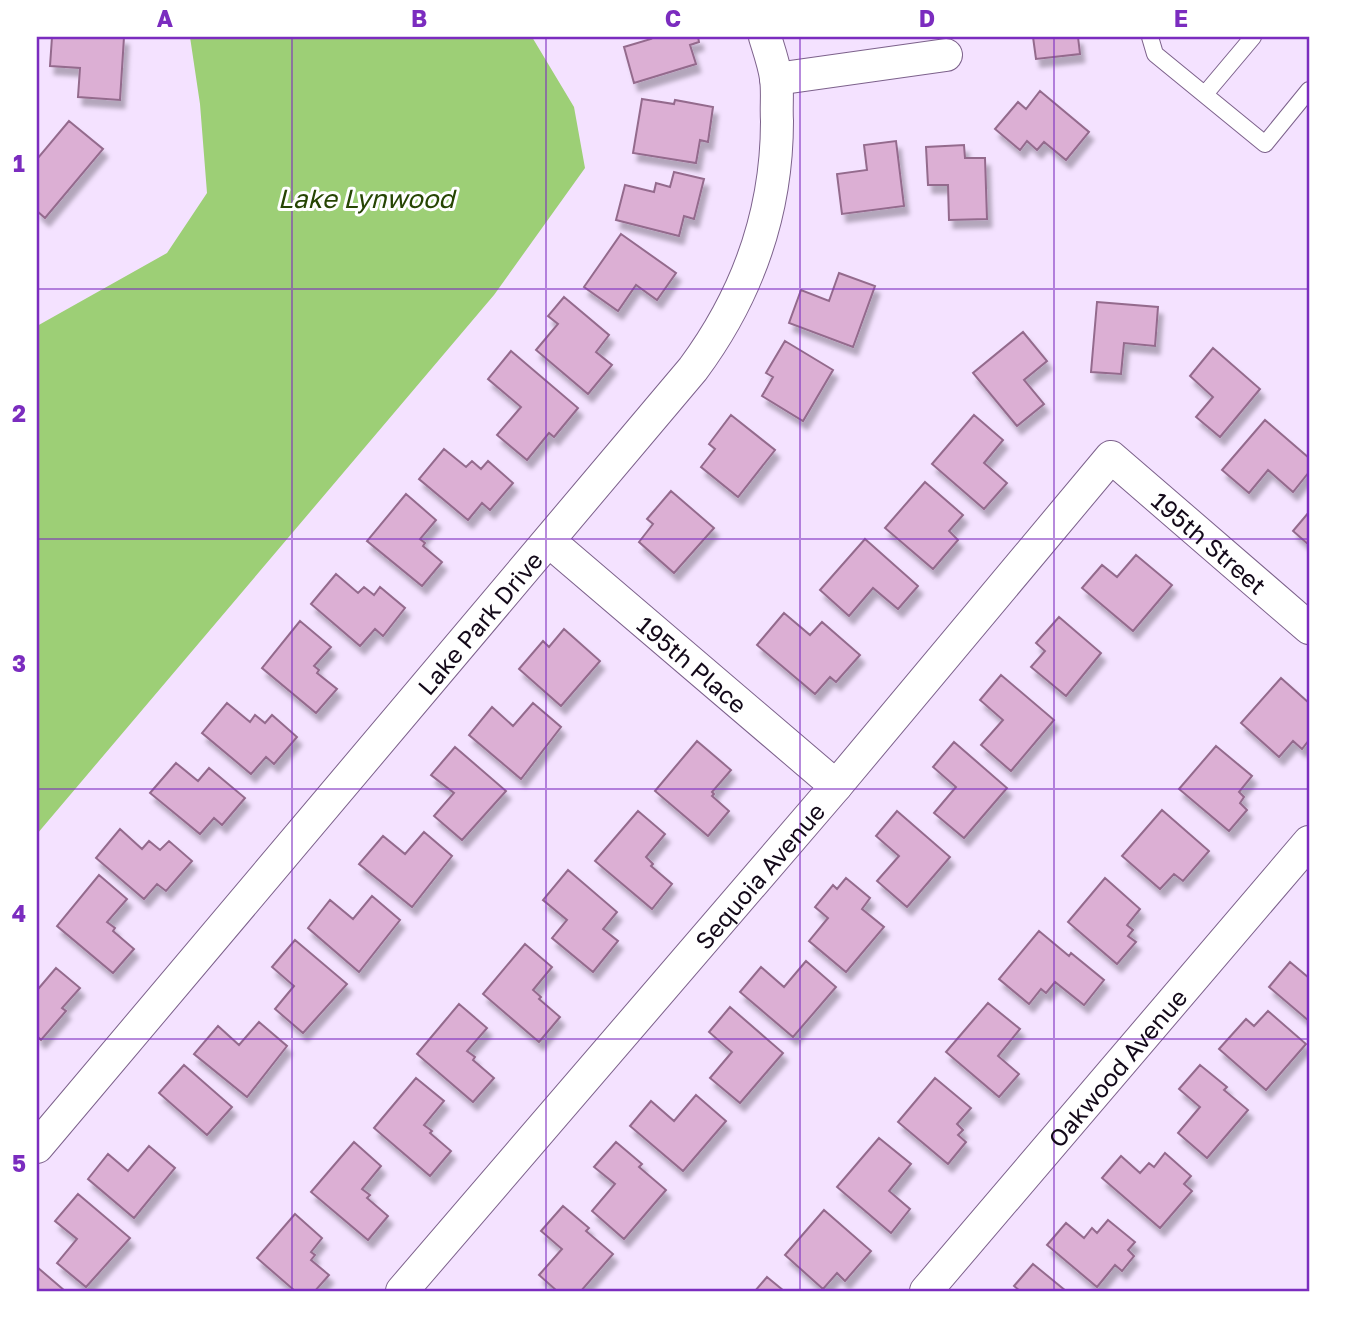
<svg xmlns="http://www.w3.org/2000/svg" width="1346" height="1328" viewBox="0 0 1346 1328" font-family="'Golos Text',sans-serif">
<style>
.water{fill:#9dcf76}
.building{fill:#dcafd4;stroke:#946b8d;stroke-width:2;filter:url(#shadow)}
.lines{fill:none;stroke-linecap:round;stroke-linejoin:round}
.lane-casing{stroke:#7c618b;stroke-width:18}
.street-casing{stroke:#7c618b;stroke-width:34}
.lane{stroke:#fff;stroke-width:16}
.street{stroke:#fff;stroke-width:32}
.grid{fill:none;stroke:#7b2cbf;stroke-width:2;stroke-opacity:0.55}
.labels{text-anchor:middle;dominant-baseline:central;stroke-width:6;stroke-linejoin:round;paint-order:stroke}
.street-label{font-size:24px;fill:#130919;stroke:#fff}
.water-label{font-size:26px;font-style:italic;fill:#264503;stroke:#fff}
.neatline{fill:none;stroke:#7b2cbf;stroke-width:2.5}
.grid-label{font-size:23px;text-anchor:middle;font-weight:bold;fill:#7b2cbf}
</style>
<defs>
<filter id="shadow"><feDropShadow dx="4.5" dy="8" stdDeviation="2" flood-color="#0004"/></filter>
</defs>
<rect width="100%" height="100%" fill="#f4e2ff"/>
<!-- water -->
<path class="water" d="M190 37H532L574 107 585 168 494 295 37 834V326L167 253 207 193 200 104Z"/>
<!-- building -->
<path class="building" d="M52 37H124L120 100 78 97 80 68 50 66Z
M650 37H698L699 42 690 45 696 64 634 83 624 47 651 39Z
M1033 37H1078L1080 54 1036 59Z
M1040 91 1089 132 1066 160 1044 142 1037 150 1027 141 1020 150 995 129 1018 102 1026 109Z
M642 99 674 104 675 100 713 107 708 142 700 140 696 163 633 153Z
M69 121 103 149 45 218 37 211V159Z
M896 141 904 206 842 214 837 174 867 170 864 145Z
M964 145 965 158H985L987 219 949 220 948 185H928L926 147Z
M674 172 704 179 694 219 684 216 679 236 616 220 625 185 654 192 656 183 670 187Z
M621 234 676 273 657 300 636 285 618 311 584 287Z
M839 273 875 286 853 347 789 323 801 290 829 301Z
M564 297 609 335 596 352 612 365 588 394 536 350 558 324 548 316Z
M1097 302 1158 307 1155 346 1124 343 1121 374 1091 372Z
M1023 332 1047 361 1024 380 1044 404 1017 426 973 373Z
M785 341 833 370 803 421 762 396 773 377 766 373Z
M1213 348 1260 389 1220 437 1196 417 1213 397 1190 376Z
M511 351 578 408 554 437 549 433 527 460 497 435 521 407 488 379Z
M731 415 775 450 738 497 701 467 715 449 709 444Z
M974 415 1003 440 984 463 1007 483 984 509 932 464Z
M1265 420 1309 458V472L1293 492 1268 470 1249 493 1222 470Z
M444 449 466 467 472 461 481 469 488 461 513 483 490 510 482 503 468 520 419 479Z
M925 482 963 515 949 531 958 540 933 569 885 528Z
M671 491 714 528 674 573 639 542 653 524 647 519Z
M406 494 436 520 420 539 425 543 423 546 442 562 422 586 367 541Z
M1309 512V545L1293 531Z
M865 539 918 586 898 609 873 588 849 616 820 590Z
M1136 555 1172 585 1133 631 1082 588 1102 565 1117 577Z
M336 574 358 593 364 587 374 595 380 587 405 608 383 636 375 629 360 646 311 604Z
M784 613 810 635 822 622 860 655 836 682 830 677 815 694 757 645Z
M1059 617 1101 653 1066 696 1031 667 1045 651 1036 643Z
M300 621 331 647 314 666 319 670 317 673 337 689 316 713 262 668Z
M564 629 600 661 561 706 519 669 543 641 549 647Z
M1001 675 1054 720 1011 771 981 745 1003 720 980 700Z
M1281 678 1309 703V740L1302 749 1293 741 1279 757 1241 723Z
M227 703 250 722 255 715 265 723 272 715 297 737 274 764 266 757 251 774 202 733Z
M533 703 561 727 521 779 469 735 492 707 513 726Z
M697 741 731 770 712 792 714 794 712 796 729 811 708 836 655 791Z
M954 742 1007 788 964 838 934 813 956 787 933 767Z
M1216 746 1252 776 1239 792 1244 797 1240 803 1247 810 1229 831 1179 789Z
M455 747 506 791 462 840 434 816 454 793 431 775Z
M176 763 198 781 209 768 245 798 222 825 214 818 200 834 150 793Z
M1162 810 1209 851 1183 881 1174 874 1160 889 1122 856Z
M638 811 665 834 646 857 653 864 651 866 672 884 652 909 595 861Z
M897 811 950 857 907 907 877 881 899 856 876 836Z
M120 829 142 849 149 841 160 850 169 841 192 861 166 891 157 884 144 899 96 858Z
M424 832 452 856 412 907 359 864 383 836 405 854Z
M568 870 617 912 603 929 618 941 593 972 552 938 567 920 543 900Z
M99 875 127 899 107 922 115 928 113 931 134 949 113 973 57 926Z
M846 878 870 898 862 909 884 927 846 972 809 941 828 918 815 907 833 885 837 889Z
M1105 878 1140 909 1127 925 1133 930 1128 936 1136 942 1117 964 1068 922Z
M372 896 400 920 359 972 308 928 330 900 353 919Z
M1039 931 1069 956 1071 953 1104 980 1084 1005 1055 982 1046 993 1041 989 1029 1004 999 979Z
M295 940 347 984 303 1033 275 1009 294 986 272 967Z
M525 944 552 967 533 990 541 997 539 999 560 1017 539 1042 483 994Z
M806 961 836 987 793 1037 740 992 761 967 784 987Z
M1290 962 1309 978V1021L1269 987Z
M56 968 80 988 62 1008 66 1011 41 1040 37 1036V986L39 988Z
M988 1003 1020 1029 998 1056 1019 1074 999 1097 946 1052Z
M459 1004 487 1028 467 1051 475 1057 473 1060 494 1078 473 1102 417 1054Z
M730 1007 783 1053 740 1103 710 1078 732 1052 709 1032Z
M1268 1011 1306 1044 1266 1090 1219 1049 1246 1019 1254 1026Z
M259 1022 287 1046 247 1097 194 1054 218 1026 239 1045Z
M184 1065 232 1107 207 1135 159 1093Z
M1200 1065 1227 1087 1224 1090 1248 1110 1207 1158 1178 1133 1200 1107 1179 1089Z
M416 1078 444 1101 424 1125 432 1131 430 1133 451 1151 430 1176 374 1128Z
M935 1078 971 1108 957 1124 963 1130 958 1135 966 1142 948 1164 898 1122Z
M696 1095 726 1121 683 1171 630 1126 651 1101 674 1121Z
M879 1138 911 1164 889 1191 910 1209 891 1233 837 1187Z
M354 1142 381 1166 362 1189 370 1195 367 1198 388 1216 368 1240 311 1192Z
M616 1142 642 1164 639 1167 666 1190 624 1239 592 1211 615 1184 594 1167Z
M149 1146 175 1168 134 1218 88 1179 108 1154 128 1171Z
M1165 1153 1191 1176 1184 1184 1192 1191 1160 1228 1102 1178 1121 1156 1140 1173 1149 1163 1154 1167Z
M78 1194 130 1238 86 1287 57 1263 77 1239 55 1221Z
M563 1206 589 1228 586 1231 613 1254 581 1291H557L539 1275 562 1249 541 1231Z
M824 1210 871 1251 845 1281 837 1273 823 1289 785 1255Z
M295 1214 322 1238 311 1252 315 1255 311 1260 329 1275 315 1291H295L257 1258Z
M1108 1220 1135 1242 1128 1250 1134 1256 1122 1271 1115 1265 1097 1287 1047 1245 1066 1223 1084 1238 1092 1228 1097 1233Z
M1033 1264 1066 1291H1020L1014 1286Z
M37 1267 65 1291H37Z
M767 1277 784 1291H755Z"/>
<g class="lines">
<!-- lane casing -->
<g class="lane-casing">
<path id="lane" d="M1150 37 1155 54 1265 144 1309 90
M1205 94 1253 37"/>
</g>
<!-- street casing -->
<g class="street-casing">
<g id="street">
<path d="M776 79 946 55"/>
<path id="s1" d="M549 541 836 786"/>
<path id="s2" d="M37 1147 693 369C747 296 777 213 777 121 776 107 778 92 776 78 774 64 769 50 765 37"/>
<path id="s3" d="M402 1291 836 786 1111 457 1309 628"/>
<path id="s4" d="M926 1291 1309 842"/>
</g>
</g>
<!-- lane -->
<use href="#lane" class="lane"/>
<!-- street -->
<use href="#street" class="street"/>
</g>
<!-- grid -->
<path class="grid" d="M292 37V1291M546 37V1291M800 37V1291M1054 37V1291M37 289H1309M37 539H1309M37 789H1309M37 1039H1309"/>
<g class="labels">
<!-- street labels -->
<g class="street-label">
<text stroke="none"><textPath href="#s3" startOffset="1225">195th Street</textPath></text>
<text stroke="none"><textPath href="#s2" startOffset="686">Lake Park Drive</textPath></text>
<text stroke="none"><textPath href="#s1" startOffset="189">195th Place</textPath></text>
<text stroke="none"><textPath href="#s3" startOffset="548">Sequoia Avenue</textPath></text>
<text stroke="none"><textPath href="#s4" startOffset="294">Oakwood Avenue</textPath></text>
</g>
<!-- water labels -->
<g class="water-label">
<text x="366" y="198">Lake Lynwood</text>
</g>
</g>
<!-- border -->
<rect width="1346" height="1328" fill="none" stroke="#ffffff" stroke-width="77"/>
<rect x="38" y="38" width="1270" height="1252" class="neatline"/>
<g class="grid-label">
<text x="165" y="27">A</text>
<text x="419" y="27">B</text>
<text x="673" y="27">C</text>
<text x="927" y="27">D</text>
<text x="1181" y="27">E</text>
<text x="19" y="172">1</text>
<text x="19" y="422">2</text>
<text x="19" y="672">3</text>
<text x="19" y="922">4</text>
<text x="19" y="1172">5</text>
</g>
</svg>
